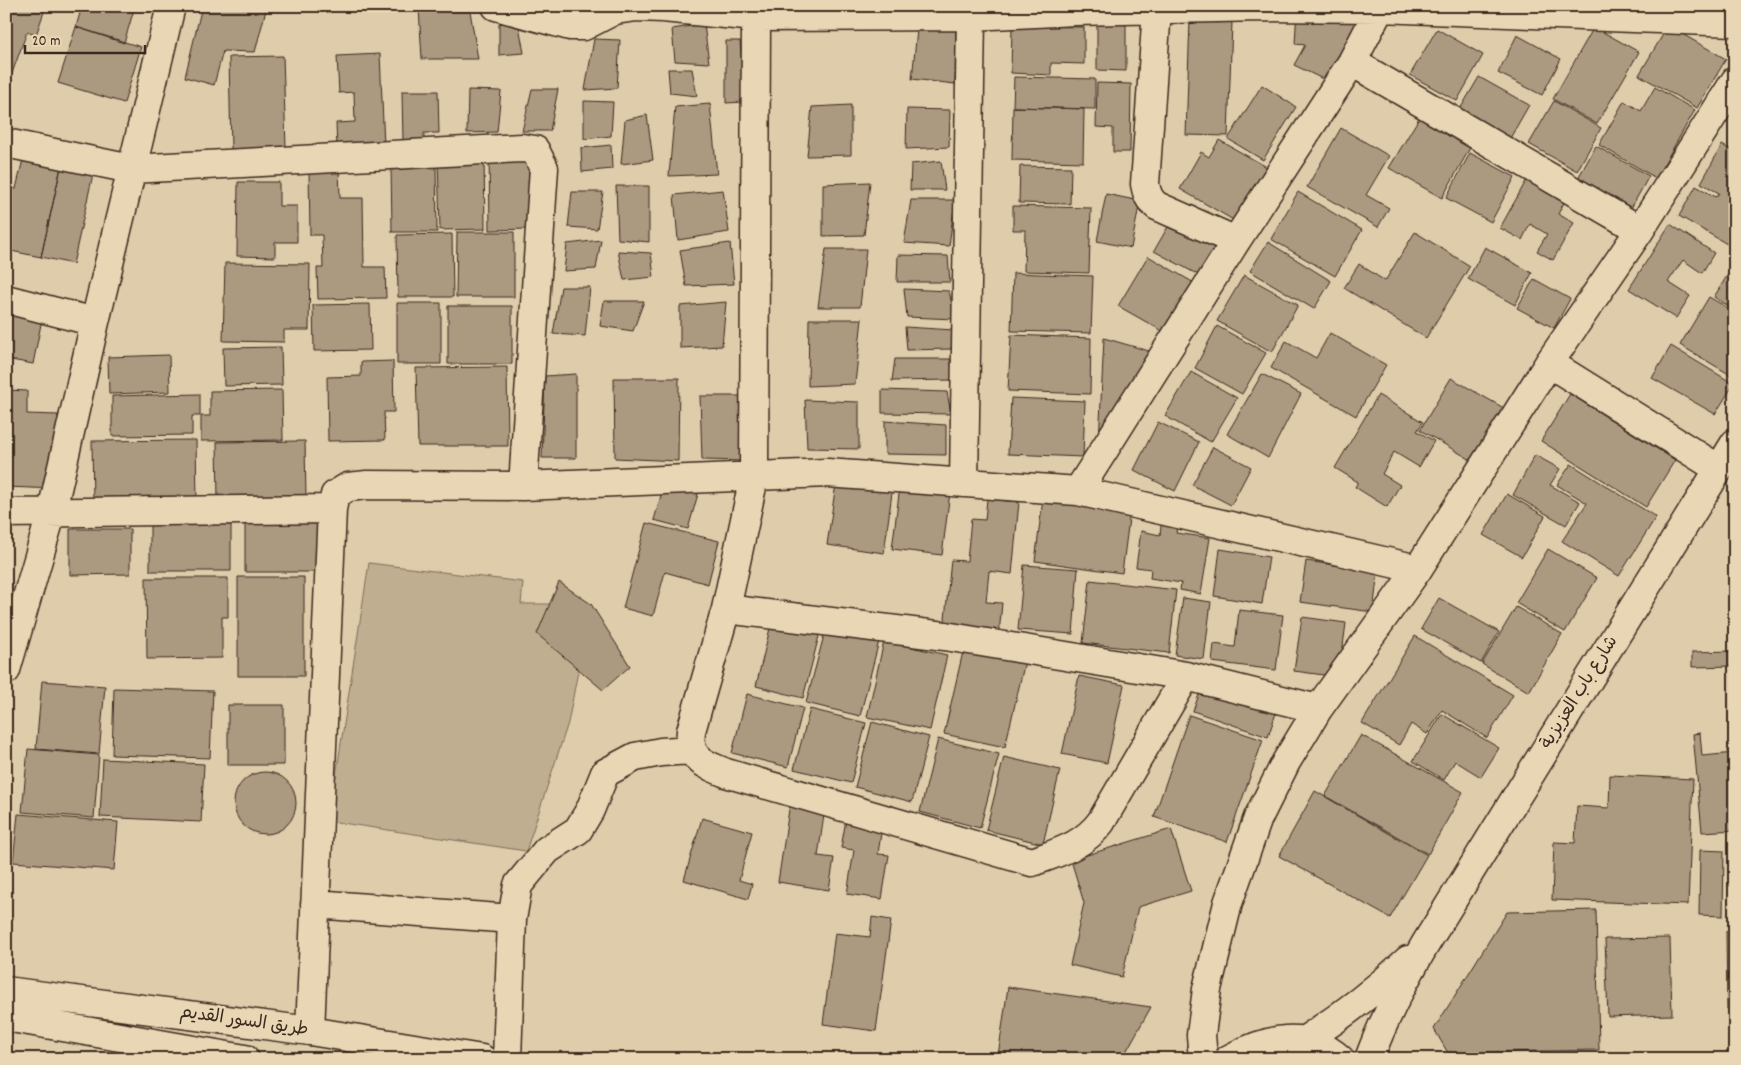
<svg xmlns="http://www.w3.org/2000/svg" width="1741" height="1065" viewBox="0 0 1741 1065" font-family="Dekko,'Playpen Sans Arabic',sans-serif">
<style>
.green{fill:#c0ae91;stroke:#7e6c58}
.building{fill:#ab9980;stroke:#3b2a1e}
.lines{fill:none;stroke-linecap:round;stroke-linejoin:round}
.street-casing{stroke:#3b2a1e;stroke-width:31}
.secondary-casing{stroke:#3b2a1e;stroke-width:31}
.street{stroke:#e9d6b4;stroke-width:28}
.secondary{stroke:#e9d6b4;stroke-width:28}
.labels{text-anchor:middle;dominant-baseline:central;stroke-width:5;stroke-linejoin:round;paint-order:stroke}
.street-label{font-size:18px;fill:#3b2a1e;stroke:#e9d6b4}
</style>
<rect width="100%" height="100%" fill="#deccab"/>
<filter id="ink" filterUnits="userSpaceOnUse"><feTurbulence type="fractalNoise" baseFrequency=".02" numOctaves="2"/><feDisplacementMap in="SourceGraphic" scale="10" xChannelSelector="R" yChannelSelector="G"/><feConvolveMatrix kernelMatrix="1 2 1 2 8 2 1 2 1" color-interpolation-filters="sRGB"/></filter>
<g filter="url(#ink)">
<!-- green -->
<path class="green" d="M369 563 523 582 521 604H591L568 723 526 851 329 821Z"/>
<!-- building -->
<path class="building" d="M6 6H46L36 35 27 32 7 87Z
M82 6H135L124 43 76 27Z
M202 6H267L255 52 223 51 214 85 185 77Z
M419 8 470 11 478 59H422Z
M1297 9 1357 12 1355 47 1333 84 1294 65 1305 45 1295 44Z
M518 20 524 53 499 55V24Z
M1190 20 1232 22 1228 136 1186 135Z
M1097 22H1126V71L1097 70Z
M704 24 709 63 675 61 672 29Z
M1012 26 1084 27V64L1051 63V75L1011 73Z
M1668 26 1726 59 1697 108 1639 75Z
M76 27 141 47 124 103 58 83Z
M1594 27 1639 52 1597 124 1553 99Z
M1437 29 1483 55 1457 101 1410 75Z
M917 30H956L955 84 912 79Z
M1517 35 1561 59 1542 95 1498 73Z
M594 39 620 40 617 88 585 90Z
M726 41H740L744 102 726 103Z
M380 54 384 146 337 149 336 123 355 122 354 92 339 93 337 56Z
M283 56 286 148 231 149 229 57Z
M668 69H692L697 96 670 93Z
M1014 77 1095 79V109L1013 107Z
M1479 77 1529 105 1509 140 1459 111Z
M1097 83 1131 84 1130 152H1113V128L1096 127Z
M1262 85 1296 107 1263 160 1228 139Z
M1655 87 1695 110 1656 178 1599 145 1624 101 1641 111Z
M532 89H558L550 131H522Z
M468 90 501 91 497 132 467 133Z
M402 91H438L439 133H424V142H403Z
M584 101 613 102 611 136 584 139Z
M1554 101 1601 128 1577 171 1529 144Z
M710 104 717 174 669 176 675 107Z
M851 105V155L807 156 812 107Z
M1013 107 1084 109 1083 162 1012 160Z
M907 109 950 110 949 147 906 149Z
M647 115 653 160 621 164 625 120Z
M1419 118 1470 148 1442 198 1389 168Z
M1341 128 1389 156 1366 195 1389 208 1378 227 1307 187Z
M1219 140 1272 170 1260 190 1255 186 1235 221 1180 189 1201 152 1209 157Z
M611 145 612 169 582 172 581 148Z
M1722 145 1735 152V191L1732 196 1735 197V230L1727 244 1679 216 1696 186 1716 197 1719 193 1701 183Z
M1596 146 1649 176 1630 210 1577 180Z
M1470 153 1515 177 1491 222 1446 198Z
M529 155V229L490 230 489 156Z
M438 158H484L485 229 440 230Z
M23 159 61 167 41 257 6 250V187L16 189Z
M941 161 945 190H910L911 164Z
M436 162 437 232H392L391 163Z
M1020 166 1071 167 1070 204 1019 203Z
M61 167 93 174 73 264 41 257Z
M339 168 340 198H363L364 267H385L386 298 318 299 317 268H323L322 235H310L309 169Z
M1530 174 1568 195 1558 214 1574 223 1553 260 1537 251 1547 234 1530 224 1522 240 1500 228Z
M238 182H279V206H297V242H275V257L237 256Z
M870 182 864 235 823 236V184Z
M616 186H649V242L618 239Z
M723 190 729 232 678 240 674 195Z
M572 192H603L597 229 568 227Z
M1298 192 1362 230 1335 276 1271 239Z
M1106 194 1140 201 1131 248 1097 241Z
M911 200H955L949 246 904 243Z
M1013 206 1091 208 1089 273 1024 271 1025 230H1013Z
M1173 218 1224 245 1206 279 1154 251Z
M1670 224 1714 253 1702 273 1683 260 1668 282 1690 296 1676 318 1629 289Z
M457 232H514V297H456Z
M1415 232 1470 266 1426 338 1344 288 1359 264 1385 281Z
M452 234 453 297H398L397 235Z
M601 240 596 269 564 271 567 244Z
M1268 242 1331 281 1314 309 1250 271Z
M730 243 734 284 686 286 680 250Z
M1485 247 1532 273 1515 305 1468 279Z
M826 249H866L860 307H818Z
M618 251 651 253 654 277 624 280Z
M898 255 948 256 950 282H897Z
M1148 256 1201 287 1173 337 1118 306Z
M225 263 310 264 309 330H284V342L223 341Z
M1735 263V310L1714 297Z
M1013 273 1093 276 1091 333 1011 331Z
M1244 275 1298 305 1272 352 1217 321Z
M1534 279 1570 299 1554 328 1517 308Z
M561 287H590L585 336 553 334Z
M904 289 949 291 955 319 907 317Z
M1709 297 1735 312 1734 377 1680 345Z
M604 301H644L633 331 600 326Z
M726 302 722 346 680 348V306Z
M397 303H441V364H397Z
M370 304 371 350 314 351 313 305Z
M448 306H512V364H448Z
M6 311 42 319 33 364 6 359Z
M809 319H862L855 384 808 386Z
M1217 326 1266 353 1242 394 1195 368Z
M905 327 954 330 951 349 907 350Z
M1330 333 1386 365 1356 416 1271 368 1286 341 1316 358Z
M1011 335 1091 338 1090 394 1008 391Z
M1104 338 1149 351 1099 443Z
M1671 346 1734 384 1715 414 1652 378Z
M281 347 282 385 224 386 223 348Z
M169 355 170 392 109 394 108 357Z
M895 359H950L954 380 892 381Z
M393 361 394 412H384L385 440 328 441 327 377 361 376V362Z
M507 367 508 446H418L416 368Z
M1191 372 1237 398 1211 442 1165 416Z
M576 374V458H542L545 376Z
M1262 374 1301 394 1268 458 1227 434Z
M614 378H679L678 461 615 458Z
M1451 378 1509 411 1478 464 1420 430Z
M6 390 27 391V414L58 415 56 489 6 487Z
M282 390 283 440 201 441V416H210V391Z
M882 390 947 392 951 414 882 413Z
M200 394V416H192V435L112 436V396Z
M1570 394 1675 460 1646 507 1541 441Z
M1378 395 1423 422 1417 431 1434 441 1419 467 1394 452 1382 474 1400 485 1387 507 1355 487 1358 482 1335 468Z
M700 396H744V461L702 460Z
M1011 398 1085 401 1083 457 1008 454Z
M805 400 859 402V449L807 448Z
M885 421 946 425V455L885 454Z
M1158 422 1199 442 1175 491 1134 470Z
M196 440 197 503 93 504 92 441Z
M305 441 306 499 218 500 217 442Z
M1213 447 1251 467 1231 505 1192 485Z
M1535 455 1560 469 1550 485 1580 502 1566 525 1513 495Z
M1571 464 1656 517 1619 576 1562 541 1587 503 1557 485Z
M837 477 893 485 884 553 827 545Z
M664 485 698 494 688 529 654 520Z
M900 486 950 492 942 555 892 549Z
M1507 494 1545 516 1522 557 1483 535Z
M987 499 1019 502 1012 574 989 571 986 602 1002 603 999 634 944 629 951 560 967 561 971 519 985 520Z
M1043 499 1130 511 1122 573 1035 561Z
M1162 517 1178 520 1176 533 1210 538 1201 594 1180 590 1181 583 1150 578 1151 569 1136 567 1141 531 1160 535Z
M150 519H231V571H150Z
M245 521H319V572H245Z
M646 523 719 541 708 584 665 572 653 616 623 608Z
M70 529H130V574L70 575Z
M1220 549 1269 557 1262 604 1214 596Z
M1548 549 1597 578 1565 632 1516 603Z
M1306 561 1378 571 1373 612 1300 602Z
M1024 565 1078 569 1073 634 1018 630Z
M238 577H304V676H238Z
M146 578H228V617H222V658L147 659Z
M1090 580 1176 590 1169 653 1083 643Z
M559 582 591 604 630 666 603 690 537 634Z
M1183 598 1211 602 1204 659 1175 655Z
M1439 598 1499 632 1481 663 1421 629Z
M1516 607 1562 634 1529 692 1482 664Z
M1239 610 1283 615 1276 670 1212 662 1214 644 1235 647Z
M1302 617 1346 623 1339 677 1294 671Z
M772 620 820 632 803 698 756 686Z
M826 628 879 641 860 716 806 703Z
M1415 636 1513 695 1487 738 1442 710 1427 734 1411 724 1399 745 1362 723Z
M884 641 947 655 930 730 867 717Z
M965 643 1026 657 1005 747 944 734Z
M1734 651V666L1692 667V652Z
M1079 676 1124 685 1107 763 1062 754Z
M42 681 105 686 99 754 36 749Z
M1203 684 1277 710 1268 737 1193 711Z
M114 688 213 691 210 758 112 755Z
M747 694 803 708 788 767 732 753Z
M228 705H284V765H228Z
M810 709 866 723 851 783 794 769Z
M1442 714 1499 748 1481 777 1455 761 1444 780 1413 761Z
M1189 715 1263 740 1227 842 1154 817Z
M872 722 929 737 912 802 855 787Z
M1700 733 1702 756 1735 753V796L1732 797 1735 830 1702 832 1693 734Z
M1361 735 1463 792 1428 854 1325 796Z
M938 739 999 754 980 828 920 812Z
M28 749 99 755 94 818 22 812Z
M1004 757 1060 770 1043 844 986 830Z
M103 759 204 764 201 822 100 817Z
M234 803a31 31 0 1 1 62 0a31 31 0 1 1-62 0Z
M1610 775 1693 779 1688 905 1552 900 1554 842 1575 843 1577 806 1609 808Z
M1315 791 1427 855 1390 918 1279 856Z
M790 803 825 808 818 856 834 858 829 890 778 882Z
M18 814 118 822 114 870 13 862Z
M847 814 883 819 878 854 889 855 882 899 847 894 854 850 841 848Z
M702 818 752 832 739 880 752 884 748 899 684 880Z
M1171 829 1191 891 1138 907 1122 977 1070 965 1084 903 1071 860Z
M1700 850 1724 851 1723 916 1699 915Z
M1596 910 1599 1050 1448 1053 1434 1029 1507 912Z
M872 917 891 920 876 1031 823 1024 835 933 870 937Z
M1726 931H1735V1009H1727Z
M1670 938 1672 1015 1608 1017 1605 939Z
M1008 987 1151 1007 1122 1059H1017L998 1056Z"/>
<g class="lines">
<!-- street casing -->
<g class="street-casing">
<path id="street" d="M496 6 570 26H584L615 10 637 7 663 8 756 17 971 16 1076 11 1263 7 1380 8 1735 22
M1157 9 1145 184C1147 194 1149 200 1157 206L1236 241
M756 17 754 477 726 609 691 731C688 760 703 763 726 773L1032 862C1059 852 1083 846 1101 822L1186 676
M1352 62 1640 230
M6 143 131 169 522 148 535 150 544 168 523 486
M6 299 95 322
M1549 363 1719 469
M964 483 971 16 970 6
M1078 491 1236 241 1352 62 1380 8
M6 513 332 509
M726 609 945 636 1186 676 1318 709
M6 670 52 511 95 322 171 6
M315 904 512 919
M310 1031 332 509 335 495 348 487 367 485 523 486 827 473 1078 491 1418 569
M507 1059 512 919 518 885 547 850 578 830 590 810 605 773 635 757 661 752 692 750
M1203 1059 1201 1035 1207 989 1228 903 1258 818 1286 762 1318 709 1418 569 1549 363 1640 230 1735 81"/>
</g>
<!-- secondary casing -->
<g class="secondary-casing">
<path id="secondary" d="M6 991 310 1031 482 1059
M6 1017 245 1059
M1305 1040C1342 1016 1376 990 1408 960
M1229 1059C1265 1039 1306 1029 1340 1059
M1369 1059C1384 1018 1404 980 1426 943L1735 443"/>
</g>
<!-- street -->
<use href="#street" class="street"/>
<!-- secondary -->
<use href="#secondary" class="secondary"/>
</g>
</g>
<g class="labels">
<!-- street labels -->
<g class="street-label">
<text transform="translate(1580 693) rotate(-58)">شارع باب العزيزية</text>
<text transform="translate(244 1022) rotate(8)">طريق السور القديم</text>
</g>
</g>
<!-- margin -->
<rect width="1741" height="1065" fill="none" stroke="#e9d6b4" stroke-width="25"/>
<rect x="12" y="12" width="1716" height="1040" fill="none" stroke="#3b2a1e" stroke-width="2" filter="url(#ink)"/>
<!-- scale -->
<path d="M25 45v8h120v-8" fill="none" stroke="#3b2a1e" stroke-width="2.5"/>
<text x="32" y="45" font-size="15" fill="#3b2a1e" stroke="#e9d6b4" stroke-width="4" paint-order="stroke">20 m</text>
</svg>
